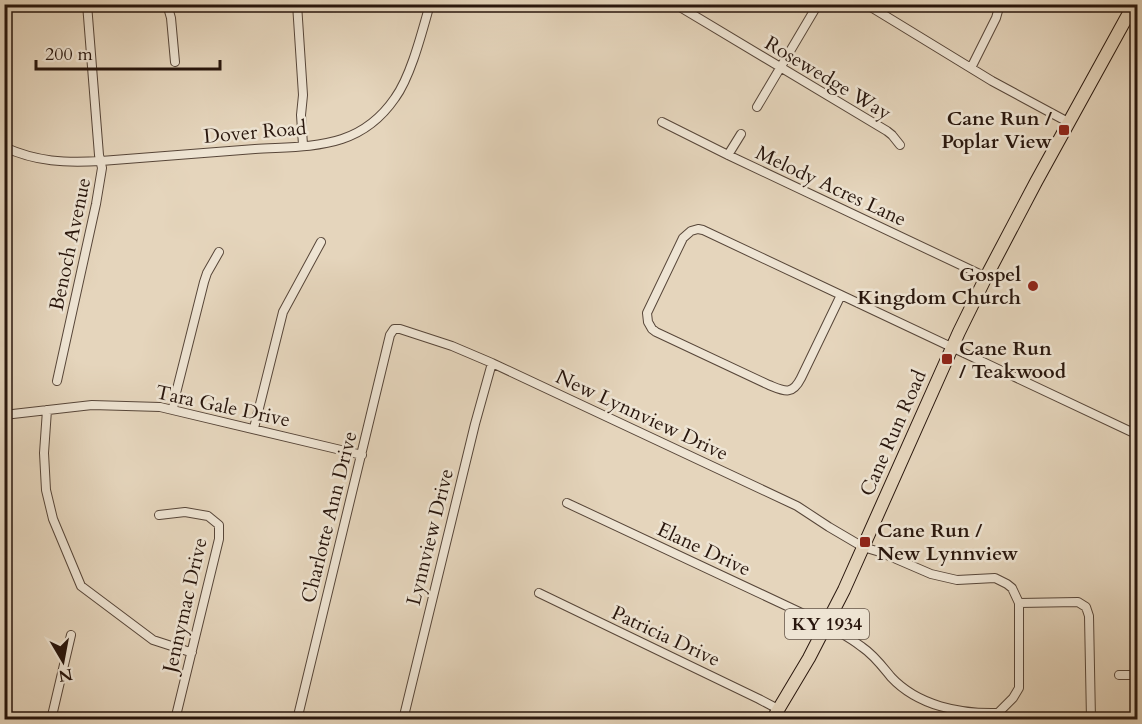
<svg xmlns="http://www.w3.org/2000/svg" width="1142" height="724" viewBox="0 0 1142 724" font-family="Cardo,serif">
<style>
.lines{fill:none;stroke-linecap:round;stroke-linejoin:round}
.minor-casing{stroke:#574639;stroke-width:10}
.highway-casing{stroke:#28160d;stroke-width:14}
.minor{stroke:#eee4d3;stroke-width:8}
.highway{stroke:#e5d5bc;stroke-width:12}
.poi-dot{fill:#8f2418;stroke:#eee4d3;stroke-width:2}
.labels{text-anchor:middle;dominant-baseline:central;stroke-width:5;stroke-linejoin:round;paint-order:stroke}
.shield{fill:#eee4d3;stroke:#635448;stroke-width:1.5}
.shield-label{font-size:18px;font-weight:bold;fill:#28160d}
.street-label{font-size:20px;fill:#28160d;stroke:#eee4d3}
.poi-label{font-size:20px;font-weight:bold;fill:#28160d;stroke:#eee4d3;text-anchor:end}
</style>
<rect width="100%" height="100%" fill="#e5d5bc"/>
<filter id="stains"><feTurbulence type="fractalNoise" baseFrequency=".00333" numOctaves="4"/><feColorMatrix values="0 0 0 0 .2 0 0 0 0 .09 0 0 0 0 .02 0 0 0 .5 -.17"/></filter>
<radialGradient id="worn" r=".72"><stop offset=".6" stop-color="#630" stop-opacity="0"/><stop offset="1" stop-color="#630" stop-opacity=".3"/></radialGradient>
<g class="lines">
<!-- minor casing -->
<g class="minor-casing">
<path id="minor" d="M167 4 171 18 175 62
M297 4 303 95 301 115 303 145
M675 4 887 131 892 135 900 145
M866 4 992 81 1068 122
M971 68 996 18 1000 4
M757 107 818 4
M662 122 728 155 986 277
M4 147C37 162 65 163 101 161 152 157 204 153 255 149 283 147 315 148 342 139 363 132 382 117 395 98 411 76 422 32 430 4
M728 155 741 134
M698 229 703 230 841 295 801 378C792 396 784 391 769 385L656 332 652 329 648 322 647 313 683 238 691 231Z
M841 295 1138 435
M57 381 96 204 102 168 99 155 87 4
M173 409 175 397 204 282 207 273 219 252
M47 410 44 453 46 490 53 519 81 586 153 640 190 652H192
M4 415 92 405 160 407 362 455
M254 428 283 312 321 242
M567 503 806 615C825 624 845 634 862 647 874 655 882 666 891 677 918 706 960 714 998 713
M159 515 185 512 208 516 219 525V539L175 720
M539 593 759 699 778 709
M1019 603 1078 602 1086 607 1089 616 1091 720
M1119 675H1138
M51 720 71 635
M297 720 390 335 394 329H400L452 346 492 363 797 506 829 527 863 547 880 552 931 574 957 580 995 578 1007 584 1012 588 1019 603V688L1013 698 998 713V720
M403 720 475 424 492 363"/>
</g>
<!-- highway casing -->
<g class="highway-casing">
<path id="highway" d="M772 720 809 658 844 590 959 332 986 277 1036 182 1134 4"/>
</g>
<!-- minor -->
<use href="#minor" class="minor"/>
<!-- highway -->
<use href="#highway" class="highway"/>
</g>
<!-- markers -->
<g class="poi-dot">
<rect x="1058" y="124" width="12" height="12" rx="3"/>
<circle cx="1033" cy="286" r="6"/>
<rect x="941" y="353" width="12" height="12" rx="3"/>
<rect x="859" y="536" width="12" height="12" rx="3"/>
</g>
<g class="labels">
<!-- shield labels -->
<rect class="shield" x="785" y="609" width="84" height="30" rx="4.5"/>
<g class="shield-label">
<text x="827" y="624">KY 1934</text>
</g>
<!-- street labels -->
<g class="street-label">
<text transform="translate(828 78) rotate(31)">Rosewedge Way</text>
<text transform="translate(255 132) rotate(-5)">Dover Road</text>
<text transform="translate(831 186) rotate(25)">Melody Acres Lane</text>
<text transform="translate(70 244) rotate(-78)">Benoch Avenue</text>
<text transform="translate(223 406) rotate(12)">Tara Gale Drive</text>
<text transform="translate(642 415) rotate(25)">New Lynnview Drive</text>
<text transform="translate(893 433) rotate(-66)">Cane Run Road</text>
<text transform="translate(329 517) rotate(-76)">Charlotte Ann Drive</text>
<text transform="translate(430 537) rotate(-76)">Lynnview Drive</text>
<text transform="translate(704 549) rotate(25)">Elane Drive</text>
<text transform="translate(185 605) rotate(-77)">Jennymac Drive</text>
<text transform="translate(666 636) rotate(25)">Patricia Drive</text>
</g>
<!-- poi labels -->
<g class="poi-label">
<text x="1052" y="118">Cane Run /<tspan x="1052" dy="23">Poplar View</tspan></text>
<text x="1021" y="274">Gospel<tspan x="1021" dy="23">Kingdom Church</tspan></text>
<text x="959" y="348" text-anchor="start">Cane Run<tspan x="959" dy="23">/ Teakwood</tspan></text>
<text x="877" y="530" text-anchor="start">Cane Run /<tspan x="877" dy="23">New Lynnview</tspan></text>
</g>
</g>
<!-- margin -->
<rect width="1142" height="724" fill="none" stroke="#e5d5bc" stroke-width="24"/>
<rect x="6" y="6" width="1130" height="712" fill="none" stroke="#28160d" stroke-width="3"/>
<rect x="12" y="12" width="1118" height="700" fill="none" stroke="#28160d" stroke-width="1.5"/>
<!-- north arrow -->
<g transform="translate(63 661) rotate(170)" stroke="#eee4d3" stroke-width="4.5" paint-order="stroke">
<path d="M0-4.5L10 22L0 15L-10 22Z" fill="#28160d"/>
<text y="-9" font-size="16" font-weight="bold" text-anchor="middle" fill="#28160d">N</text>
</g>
<!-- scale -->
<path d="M36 60v9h184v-9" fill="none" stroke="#28160d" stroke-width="3"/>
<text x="45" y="60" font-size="18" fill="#28160d" stroke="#eee4d3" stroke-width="4.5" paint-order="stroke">200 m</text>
<rect width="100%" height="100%" filter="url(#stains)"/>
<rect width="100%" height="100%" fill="url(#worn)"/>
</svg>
